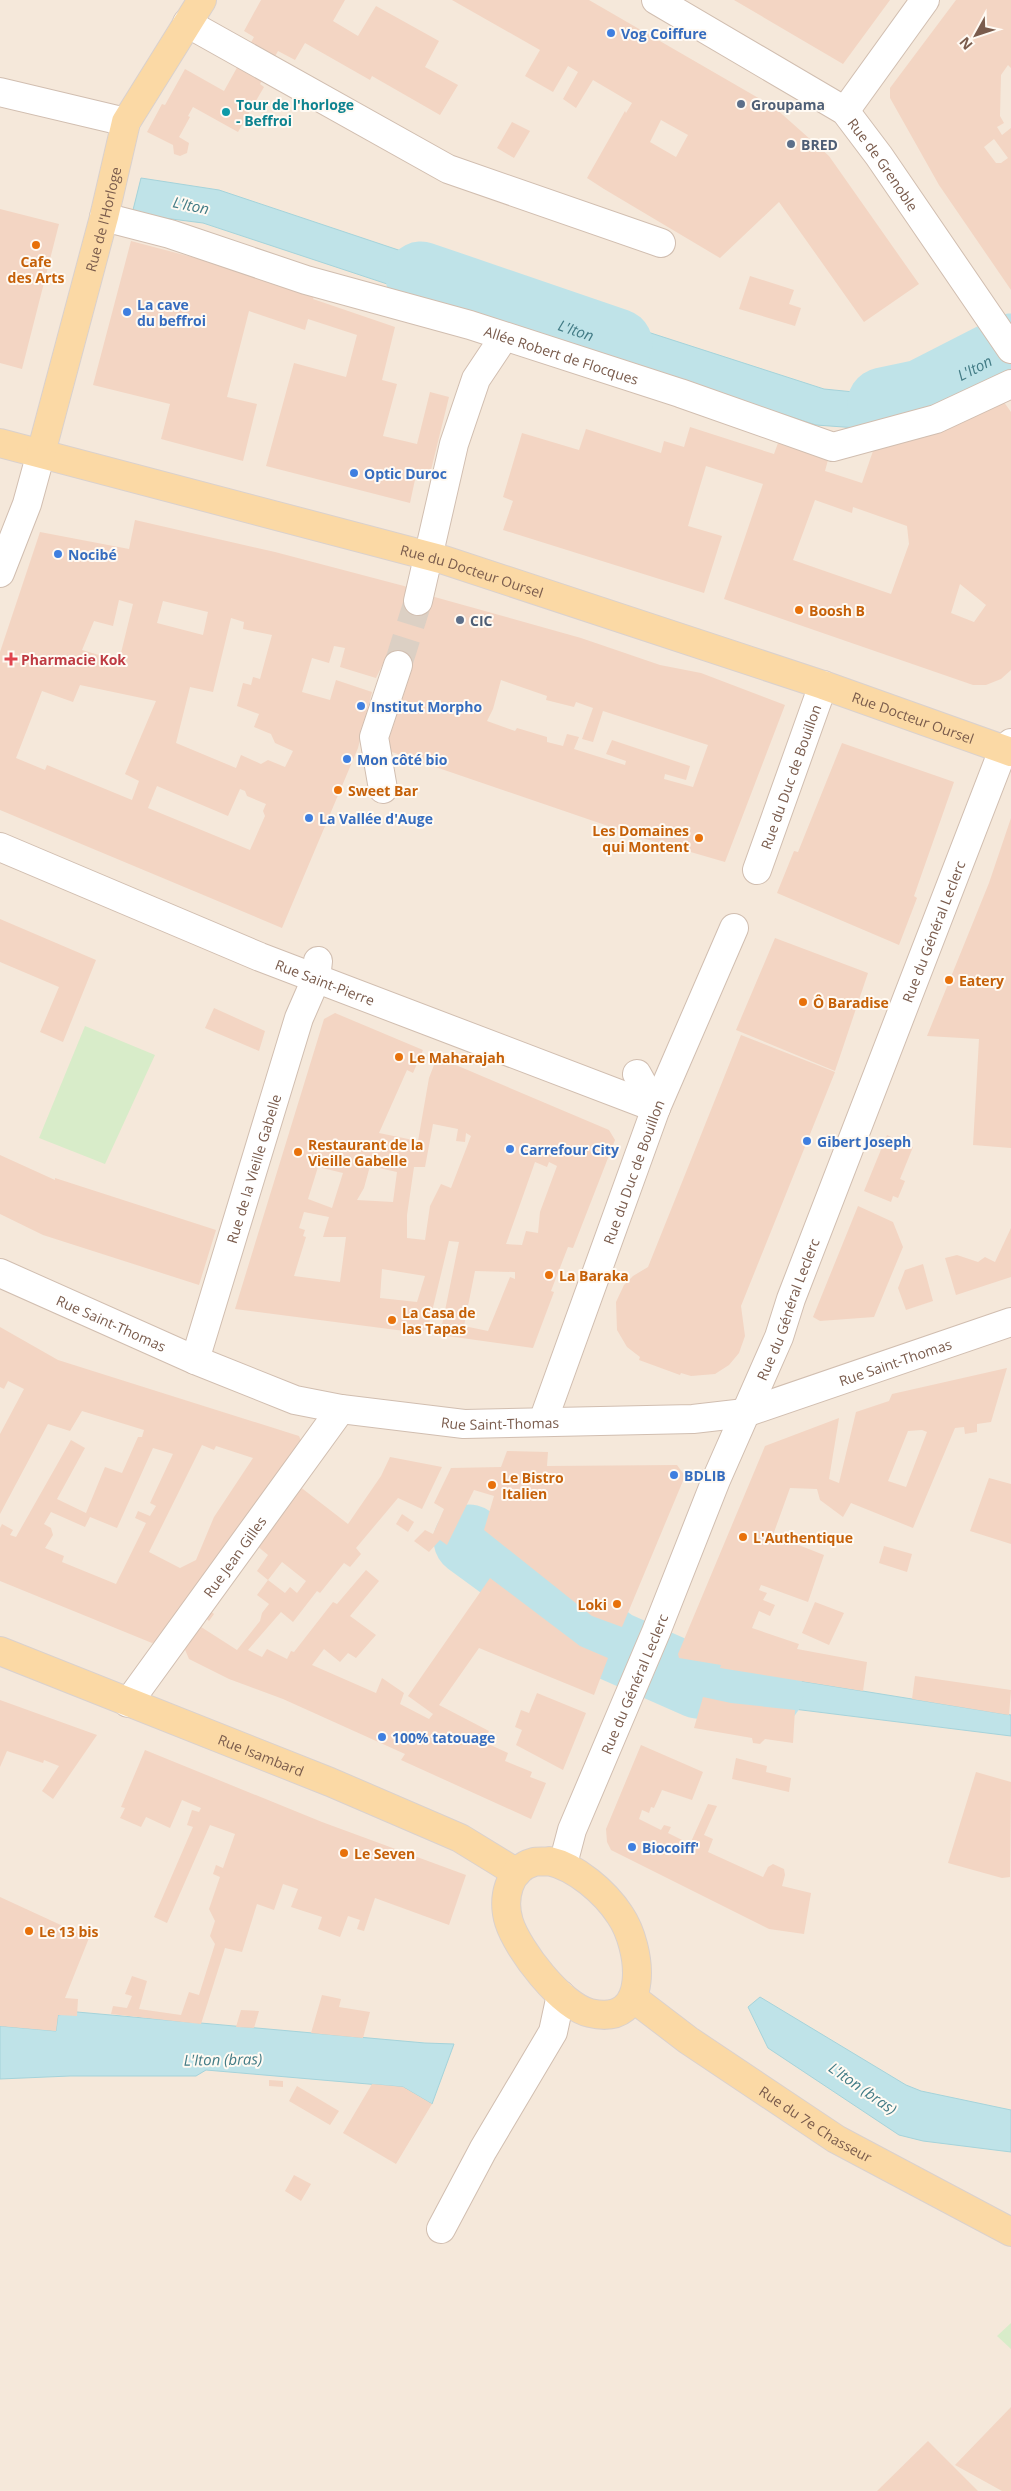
<svg xmlns="http://www.w3.org/2000/svg" width="1011" height="2491" viewBox="0 0 1011 2491" font-family="'Open Sans',sans-serif">
<style>
.residential{fill:#f5e8da}
.green{fill:#d8ecc9}
.water{fill:#bfe3e8;stroke:#a5d3da}
.lines{fill:none;stroke-linecap:round;stroke-linejoin:round}
.river{stroke:#bfe3e8;stroke-width:71}
.building{fill:#f3d5c3;fill-rule:evenodd}
.minor-tunnel{stroke:#dcd0c4;stroke-width:28;stroke-dasharray:28 14;stroke-linecap:butt}
.minor-casing{stroke:#d1beb0;stroke-width:30}
.major-casing{stroke:#dad1cd;stroke-width:30}
.minor{stroke:#fff;stroke-width:28}
.major{stroke:#fbd9a5;stroke-width:28}
.shop-dot{fill:#3f7fe0;stroke:#fffaf3;stroke-width:2}
.service-dot{fill:#5c6f8a;stroke:#fffaf3;stroke-width:2}
.culture-dot{fill:#0f9aa8;stroke:#fffaf3;stroke-width:2}
.food-dot{fill:#e8710a;stroke:#fffaf3;stroke-width:2}
.health-dot{fill:#e0444e;stroke:#fffaf3;stroke-width:2}
.labels{text-anchor:middle;dominant-baseline:central;stroke-width:4;stroke-linejoin:round;paint-order:stroke}
.shop-label{font-size:14px;font-weight:bold;fill:#366cbe;stroke:#fffaf3;text-anchor:start}
.culture-label{font-size:14px;font-weight:bold;fill:#0d838f;stroke:#fffaf3;text-anchor:start}
.service-label{font-size:14px;font-weight:bold;fill:#4e5e75;stroke:#fffaf3;text-anchor:start}
.street-label{font-size:14px;fill:#7a5c4d;stroke:#fffaf3}
.food-label{font-size:14px;font-weight:bold;fill:#c56008;stroke:#fffaf3;text-anchor:start}
.health-label{font-size:14px;font-weight:bold;fill:#be3a42;stroke:#fffaf3;text-anchor:start}
.water-label{font-size:15px;font-style:italic;fill:#437c86;stroke:#fffaf3}
</style>
<rect width="100%" height="100%" fill="#fdf6ec"/>
<!-- residential -->
<path class="residential" d="M0 0H1011V2491H0Z"/>
<!-- green -->
<path class="green" d="M85 1026 155 1055 105 1164 39 1138Z
M1011 2323V2349L997 2336Z"/>
<!-- water -->
<path class="water" d="M141 178 219 190 521 291 511 325 203 223 132 214Z
M530 294 824 389 854 392 904 380 964 352 985 382 914 414 857 428 816 425 519 328Z
M477 1524 592 1616 622 1627 608 1658 580 1646 462 1556Z
M678 1654 684 1660 721 1665 720 1668 1011 1715V1736L713 1699 668 1681Z
M760 1997 906 2085 921 2091 1011 2110V2152L923 2141 899 2135 768 2048 748 2007Z
M77 2012 425 2043 454 2044 432 2104 403 2087 206 2070 196 2076H70L0 2079V2026L56 2031 58 2015Z"/>
<g class="lines">
<!-- river -->
<g class="river">
<path id="s1" d="M421 277 617 344"/>
<path id="s2" d="M883 403 921 395 1011 349"/>
<path d="M469 1540 614 1646 698 1683 768 1692"/>
</g>
</g>
<!-- building -->
<path class="building" d="M261 0H345L333 21 358 36 376 6 439 41 425 67 458 85 440 115 372 76 370 80 305 43 295 60 278 51 260 84 264 87 238 132 193 107 188 116 190 117 179 137 189 143 187 153 180 156 174 154 173 145 147 132 162 104 165 105 185 69 224 91 254 37 244 31Z
M452 0H589L774 107 829 156 919 284 864 322 779 202 720 258 604 189 587 178 625 111 626 113 632 103 593 80 576 108 563 99 578 72 568 66 553 92 525 76 540 50ZM661 120 688 135 676 157 650 142Z
M734 0H890L843 64Z
M956 0H1011V68L1008 65 1001 75 1000 116 1004 123 997 127 1002 135 1011 128V290L939 185 890 98V88ZM994 139 1008 158 1001 163H996L984 147Z
M512 122 530 131 514 158 497 148Z
M0 209 59 224 22 369 0 363Z
M131 241 207 261 208 258 314 296 313 299 395 327 382 380 397 384 383 436 417 444 430 392 449 397 429 478 416 475 410 503 266 466 294 363 346 377 357 335 308 319 305 330 249 311 227 397 257 404 243 461 161 439 170 404 93 385Z
M750 276 794 290 789 304 801 308 795 326 739 309Z
M1001 398 1011 412V670L1001 679 986 685H973L724 599 763 484 706 466 688 526 722 536 704 593 503 530 513 501 503 497 522 433 579 450 586 429 661 453 664 441 684 447 690 427 774 454 778 443 828 460 825 471 862 483 873 451ZM815 500 852 513 853 507 907 526 909 544 891 594 793 560ZM960 584 986 605 974 622 951 613Z
M135 520 275 552 404 586 431 596 581 638 660 665 701 673 785 705 725 862 646 839 383 749 398 693 411 668 385 660 376 678 340 667 345 648 334 646 329 663 312 658 302 692 330 700 336 680 372 692 358 748 282 928 0 810V652L40 532 129 549ZM119 600 133 604 119 661 82 650 94 621 113 626ZM163 601 208 612 203 635 157 623ZM231 618 244 622 243 629 272 635 260 679 253 677 251 685 243 683 237 706 259 714 254 727 271 734 275 743 293 751 285 767 268 760 261 764 241 755 236 768 176 743 190 687 213 692ZM501 680 547 696 546 700 574 707 576 702 593 708 582 739 593 742 603 711 708 745 693 787 664 779 665 774 686 780 690 766 612 740 606 754 626 761 625 765 574 749 579 737 567 734 563 746 547 742V737L517 728 515 731 487 721 493 709ZM80 685 156 701 125 774 139 781 132 800 47 765 45 770 16 758 42 691 73 702ZM157 786 228 816 240 789 245 791 247 796 266 804 263 811 265 816 250 850 148 808Z
M842 743 954 782 914 896 917 898 899 945 777 893 794 851 798 852Z
M1011 818V1148L973 1145 979 1039 927 1036 989 883Z
M0 919 96 960 63 1042 40 1032 59 987 0 962Z
M775 938 868 973 835 1071 736 1030Z
M214 1008 265 1031 259 1051 205 1028Z
M335 1013 423 1050 413 1073 407 1070 379 1133 418 1141 429 1078 437 1057 609 1130 615 1140 573 1248 568 1247 551 1291 554 1292 533 1348 440 1335 459 1242 449 1241 428 1328 420 1333 235 1309 324 1019ZM433 1124 458 1129 456 1141 465 1142 466 1133 471 1136 451 1188 441 1184 430 1206 425 1240 407 1238V1215L414 1167H425ZM535 1162 547 1167 549 1162 557 1166 540 1212 538 1233 526 1231 522 1245 506 1244ZM370 1166 397 1172 393 1202 357 1200 364 1188ZM318 1167 343 1173 332 1208 308 1199ZM304 1212 329 1217 323 1237H346L340 1282 294 1276 306 1237 303 1236 305 1230 299 1228ZM382 1269 425 1276 417 1302 380 1298ZM475 1271 515 1272V1279L510 1277 488 1331 464 1326Z
M741 1035 835 1072 741 1306 745 1336 739 1353 729 1365 715 1374 691 1376 681 1373 680 1375 639 1360 640 1357 627 1347 617 1330 616 1302 624 1285 633 1276 648 1267Z
M887 1135 913 1147 900 1179 905 1181 898 1198 893 1196 891 1202 864 1191Z
M0 1155 55 1180V1178L216 1230 199 1285 43 1235 0 1214Z
M858 1206 893 1222 903 1247 874 1317 820 1321 813 1317Z
M1011 1228V1277L956 1295 945 1258 957 1255 978 1262 985 1257 995 1262Z
M923 1264 933 1301 906 1310 898 1288 905 1270Z
M0 1327 58 1360 299 1436 304 1448 164 1640 152 1643 0 1581V1528L2 1524 13 1530 10 1535 16 1537 71 1440 85 1448 57 1499 86 1513 105 1467 122 1473 138 1437H142L144 1430 82 1411 70 1431 48 1424 0 1514V1434L24 1389 8 1381 4 1389 0 1387ZM202 1445 214 1450 216 1446 253 1458 214 1517 196 1560 180 1568 149 1552ZM153 1448 173 1454 150 1503 156 1506 150 1516 138 1511 135 1518 146 1523 116 1584 62 1562 64 1556 45 1548 53 1535 51 1528 44 1524 51 1512 85 1527 90 1517 117 1528Z
M1007 1368 991 1422 977 1424V1432L965 1434 964 1427 955 1428 913 1528 851 1503 843 1517 820 1500 817 1489 790 1488 773 1535 824 1555 808 1602 761 1585 759 1590 767 1593 763 1600 775 1605 770 1616 759 1611 752 1628 799 1644 797 1649 867 1662 863 1691 720 1668 721 1665 679 1658 678 1654 765 1446 839 1418 829 1479 839 1483 856 1412 889 1401 892 1394ZM922 1430 927 1432 906 1487 888 1481 908 1431Z
M507 1451 548 1452 547 1466 677 1465 685 1476 622 1627 592 1616 484 1530 494 1496 474 1490 447 1545 440 1540 429 1552 414 1541 425 1530 433 1534 444 1509 434 1503 451 1468 501 1467Z
M390 1457 442 1467 422 1509 398 1498 356 1548 361 1554 350 1567 344 1563 320 1593 317 1591 293 1622 281 1612 248 1650 262 1657 267 1649 287 1659 291 1651 294 1652 333 1602 337 1604 366 1570 379 1581 350 1616 376 1635 356 1658 348 1653 340 1662 324 1649 312 1665 376 1693 382 1678 404 1693 400 1704 429 1719 433 1714 408 1696 490 1578 580 1646 608 1658 594 1695 479 1648 439 1705 489 1731 484 1742 508 1753 505 1761 532 1772 530 1777 546 1783 531 1819 401 1760 405 1754 283 1699 229 1679 189 1659 183 1645 198 1625 237 1650 260 1621 262 1613 269 1604 257 1595 268 1580 285 1593 290 1587 297 1593 306 1581 282 1562 268 1580 257 1571 268 1555 256 1545 299 1486 348 1524 381 1476Z
M989 1478 1011 1484V1544L970 1531Z
M402 1514 414 1522 408 1532 396 1524Z
M884 1546 912 1554 907 1572 879 1563Z
M815 1602 844 1613 829 1645 802 1633Z
M209 1610 214 1614 209 1621 204 1616Z
M915 1676 1011 1690 1009 1715 912 1699Z
M537 1693 586 1713 563 1770 516 1745 522 1730 515 1727 521 1710 529 1713Z
M703 1697 731 1703 795 1710 793 1743 765 1739 760 1744 753 1743 752 1738 694 1728Z
M0 1700 97 1735 53 1799 42 1791 59 1766 44 1760 43 1763 7 1751 0 1767Z
M641 1745 703 1772 692 1800 662 1790 654 1808 651 1807 649 1813 642 1810 639 1819 661 1830 664 1825 671 1827 668 1833 690 1844 708 1804 717 1806 704 1835 713 1839 708 1852 763 1877 768 1867 773 1864 784 1869 785 1875 782 1886 811 1893 804 1934 769 1929 611 1850 607 1842 606 1829Z
M145 1750 322 1822 466 1875 449 1925 375 1898 364 1931 357 1929 360 1920 348 1916 340 1937 318 1929 322 1917 291 1907 298 1889 283 1884 274 1910 257 1904 242 1952 225 1948 201 2024 111 2014 113 2006 127 2008 132 1996 125 1994 132 1976 147 1981 139 2009 181 2015 189 1992 199 1995 215 1944 210 1936 215 1921 209 1909 220 1877 213 1874 216 1865 223 1868 235 1834 210 1825 167 1923 154 1917 193 1827 187 1825 192 1810 199 1812 201 1808 182 1800 170 1828 146 1817 141 1827 120 1818 125 1808 121 1807Z
M736 1758 767 1766 766 1772 791 1778 789 1792 732 1779Z
M976 1772 1011 1782 1010 1877 1002 1878 948 1863Z
M0 1897 89 1938 65 1998 78 1999 77 2016 58 2015 56 2031 0 2026Z
M322 1995 341 1999 339 2007 370 2012 363 2038 311 2033Z
M241 2010 259 2011 254 2028 236 2027Z
M269 2080 283 2081V2087L269 2086Z
M372 2084 403 2087 432 2104 396 2164 343 2133Z
M297 2086 339 2111 330 2125 289 2101Z
M294 2175 311 2184 301 2201 285 2191Z
M1011 2407V2491H1002L955 2465Z
M928 2441 978 2491H877Z"/>
<g class="lines">
<!-- minor-tunnel -->
<path class="minor-tunnel" d="M398 665 418 601"/>
<!-- minor casing -->
<g class="minor-casing">
<g id="minor">
<path id="s3" d="M656 0 845 111 879 156 1011 349"/>
<path d="M187 23 448 169 661 243"/>
<path d="M0 92 126 122"/>
<path d="M845 111 925 0"/>
<path id="s4" d="M104 217 170 234 306 280 470 325 680 393 833 447 936 419 1011 384"/>
<path d="M0 573 27 504 41 453"/>
<path d="M418 601 454 444 476 379 504 337"/>
<path d="M383 789 374 737 398 665"/>
<path id="s5" d="M0 847 260 957 656 1108"/>
<path id="s6" d="M757 870 823 685"/>
<path d="M637 1074 656 1108"/>
<path id="s7" d="M0 1273 195 1360 295 1400 341 1409 464 1424 693 1419 745 1413 1011 1322"/>
<path id="s8" d="M195 1360 299 1018 316 979 318 961"/>
<path id="s9" d="M543 1421 656 1108 734 928"/>
<path id="s10" d="M128 1703 341 1409"/>
<path id="s11" d="M563 1864 572 1830 656 1632 716 1480 779 1337 791 1299 1003 750 1011 743"/>
<path d="M441 2229 483 2150 553 2032 561 1995"/>
</g>
</g>
<!-- major casing -->
<g class="major-casing">
<g id="major">
<path id="s12" d="M0 443 444 560 823 685 1011 752"/>
<path id="s13" d="M41 453 104 217 126 122 202 0"/>
<path id="s14" d="M0 1651 330 1782 460 1838 517 1873"/>
<path d="M549 1861C576 1867 605 1892 620 1915 642 1947 652 2028 590 2013 561 2006 518 1950 509 1922 502 1899 508 1869 534 1862 538 1861 545 1862 549 1861Z"/>
<path id="s15" d="M633 1998 688 2040 836 2139 1011 2232"/>
</g>
</g>
<!-- minor -->
<use href="#minor" class="minor"/>
<!-- major -->
<use href="#major" class="major"/>
</g>
<!-- markers -->
<g class="shop-dot">
<circle cx="611" cy="33" r="5"/>
<circle cx="127" cy="312" r="5"/>
<circle cx="354" cy="473" r="5"/>
<circle cx="58" cy="554" r="5"/>
<circle cx="361" cy="706" r="5"/>
<circle cx="347" cy="759" r="5"/>
<circle cx="309" cy="818" r="5"/>
<circle cx="807" cy="1141" r="5"/>
<circle cx="510" cy="1149" r="5"/>
<circle cx="674" cy="1475" r="5"/>
<circle cx="382" cy="1737" r="5"/>
<circle cx="632" cy="1847" r="5"/>
</g>
<g class="service-dot">
<circle cx="741" cy="104" r="5"/>
<circle cx="791" cy="144" r="5"/>
<circle cx="460" cy="620" r="5"/>
</g>
<circle class="culture-dot" cx="226" cy="112" r="5"/>
<g class="food-dot">
<circle cx="36" cy="245" r="5"/>
<circle cx="799" cy="610" r="5"/>
<circle cx="338" cy="790" r="5"/>
<circle cx="699" cy="838" r="5"/>
<circle cx="949" cy="980" r="5"/>
<circle cx="803" cy="1002" r="5"/>
<circle cx="399" cy="1057" r="5"/>
<circle cx="298" cy="1152" r="5"/>
<circle cx="549" cy="1275" r="5"/>
<circle cx="392" cy="1320" r="5"/>
<circle cx="492" cy="1485" r="5"/>
<circle cx="743" cy="1537" r="5"/>
<circle cx="617" cy="1604" r="5"/>
<circle cx="344" cy="1853" r="5"/>
<circle cx="29" cy="1931" r="5"/>
</g>
<path class="health-dot" d="M8.5 651.5h5v5h5v5h-5v5h-5v-5h-5v-5h5z"/>
<g class="labels">
<!-- shop labels -->
<g class="shop-label">
<text x="621" y="33">Vog Coiffure</text>
<text x="137" y="304">La cave<tspan x="137" dy="16">du beffroi</tspan></text>
<text x="364" y="473">Optic Duroc</text>
<text x="68" y="554">Nocibé</text>
<text x="371" y="706">Institut Morpho</text>
<text x="357" y="759">Mon côté bio</text>
<text x="319" y="818">La Vallée d'Auge</text>
<text x="817" y="1141">Gibert Joseph</text>
<text x="520" y="1149">Carrefour City</text>
<text x="684" y="1475">BDLIB</text>
<text x="392" y="1737">100% tatouage</text>
<text x="642" y="1847">Biocoiff'</text>
</g>
<!-- culture labels -->
<g class="culture-label">
<text x="236" y="104">Tour de l'horloge<tspan x="236" dy="16">- Beffroi</tspan></text>
</g>
<!-- service labels -->
<g class="service-label">
<text x="751" y="104">Groupama</text>
<text x="801" y="144">BRED</text>
<text x="470" y="620">CIC</text>
</g>
<!-- street labels -->
<g class="street-label">
<text stroke="none"><textPath href="#s3" startOffset="285">Rue de Grenoble</textPath></text>
<text stroke="none"><textPath href="#s13" startOffset="242">Rue de l'Horloge</textPath></text>
<text stroke="none"><textPath href="#s4" startOffset="478">Allée Robert de Flocques</textPath></text>
<text stroke="none"><textPath href="#s12" startOffset="489">Rue du Docteur Oursel</textPath></text>
<text stroke="none"><textPath href="#s12" startOffset="954">Rue Docteur Oursel</textPath></text>
<text stroke="none"><textPath href="#s6" startOffset="99">Rue du Duc de Bouillon</textPath></text>
<text stroke="none"><textPath href="#s11" startOffset="1004">Rue du Général Leclerc</textPath></text>
<text stroke="none"><textPath href="#s5" startOffset="352">Rue Saint-Pierre</textPath></text>
<text stroke="none"><textPath href="#s8" startOffset="200">Rue de la Vieille Gabelle</textPath></text>
<text stroke="none"><textPath href="#s9" startOffset="265">Rue du Duc de Bouillon</textPath></text>
<text stroke="none"><textPath href="#s11" startOffset="599">Rue du Général Leclerc</textPath></text>
<text stroke="none"><textPath href="#s7" startOffset="122">Rue Saint-Thomas</textPath></text>
<text stroke="none"><textPath href="#s7" startOffset="932">Rue Saint-Thomas</textPath></text>
<text stroke="none"><textPath href="#s7" startOffset="528">Rue Saint-Thomas</textPath></text>
<text stroke="none"><textPath href="#s10" startOffset="181">Rue Jean Gilles</textPath></text>
<text stroke="none"><textPath href="#s11" startOffset="194">Rue du Général Leclerc</textPath></text>
<text stroke="none"><textPath href="#s14" startOffset="281">Rue Isambard</textPath></text>
<text stroke="none"><textPath href="#s15" startOffset="222">Rue du 7e Chasseur</textPath></text>
</g>
<!-- food labels -->
<g class="food-label">
<text x="36" y="261" text-anchor="middle">Cafe<tspan x="36" dy="16">des Arts</tspan></text>
<text x="809" y="610">Boosh B</text>
<text x="348" y="790">Sweet Bar</text>
<text x="689" y="830" text-anchor="end">Les Domaines<tspan x="689" dy="16">qui Montent</tspan></text>
<text x="959" y="980">Eatery</text>
<text x="813" y="1002">Ô Baradise</text>
<text x="409" y="1057">Le Maharajah</text>
<text x="308" y="1144">Restaurant de la<tspan x="308" dy="16">Vieille Gabelle</tspan></text>
<text x="559" y="1275">La Baraka</text>
<text x="402" y="1312">La Casa de<tspan x="402" dy="16">las Tapas</tspan></text>
<text x="502" y="1477">Le Bistro<tspan x="502" dy="16">Italien</tspan></text>
<text x="753" y="1537">L'Authentique</text>
<text x="607" y="1604" text-anchor="end">Loki</text>
<text x="354" y="1853">Le Seven</text>
<text x="39" y="1931">Le 13 bis</text>
</g>
<!-- health labels -->
<g class="health-label">
<text x="21" y="659">Pharmacie Kok</text>
</g>
<!-- water labels -->
<g class="water-label">
<text transform="translate(191 205) rotate(12)">L'Iton</text>
<text stroke="none"><textPath href="#s1" startOffset="164">L'Iton</textPath></text>
<text stroke="none"><textPath href="#s2" startOffset="99">L'Iton</textPath></text>
<text transform="translate(223 2059) rotate(-1)">L'Iton (bras)</text>
<text transform="translate(863 2088) rotate(35)">L'Iton (bras)</text>
</g>
</g>
<!-- north arrow -->
<g transform="translate(976 35) rotate(230)" stroke="#fffaf3" stroke-width="4" paint-order="stroke">
<path d="M0-4L9 19L0 12L-9 19Z" fill="#7a5c4d"/>
<text y="-8" font-size="14" font-weight="bold" text-anchor="middle" fill="#7a5c4d">N</text>
</g>
</svg>
